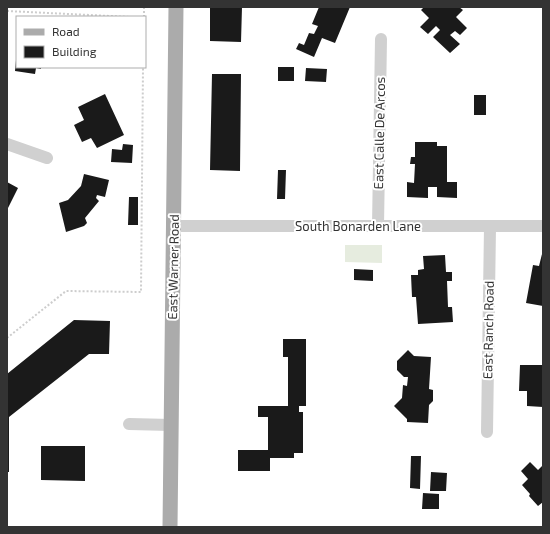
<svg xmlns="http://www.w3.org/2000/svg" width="550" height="534" viewBox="0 0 550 534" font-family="'Exo 2',sans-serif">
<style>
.green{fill:#e6ecdf}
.building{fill:#1a1a1a}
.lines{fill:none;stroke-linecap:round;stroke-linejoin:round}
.path{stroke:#cdcdcd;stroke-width:2;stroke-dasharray:2 2;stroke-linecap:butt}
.minor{stroke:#d0d0d0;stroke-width:12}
.major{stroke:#ababab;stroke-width:15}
.labels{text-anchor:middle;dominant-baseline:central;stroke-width:4;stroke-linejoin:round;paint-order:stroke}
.street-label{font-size:13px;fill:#333;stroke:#fff}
</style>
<rect width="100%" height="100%" fill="#fff"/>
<!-- green -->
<path class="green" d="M345 245H382V263L345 262Z"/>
<!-- building -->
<path class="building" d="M210 7H242L241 42 210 41Z
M319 7H350L335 43 322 38 314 57 296 49 299 43 304 45 309 33 314 34 318 26 312 24Z
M424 7H459L463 10 456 17 467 28 460 35 455 31 450 35 460 44 450 53 433 37 440 30 436 26 428 34 420 27 429 18 421 10Z
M16 60 17 67H41V69L36 68 35 74 15 71Z
M278 67H294V81H278Z
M306 68 327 69 326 82 305 81Z
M212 74H241L240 171 210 170Z
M105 94 124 135 97 148 91 138 82 142 74 125 84 120 78 107Z
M474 95H486V115H474Z
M415 142H437V146H447V182H457V198L437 197V187H428V198L407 197V182L414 183 415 164H410L411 157H415Z
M123 144 133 145 132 163 111 162 112 149 122 150Z
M278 170H286L285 199H277Z
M84 174 109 180 105 197 97 195 96 198 99 201 85 218 87 223 84 226 66 232 59 203 68 200 81 186Z
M7 182 18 188 7 210Z
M129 197H138V225H128Z
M543 250V306L526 303 533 265 539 266Z
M445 255 446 272H452V281H447L448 307H452L453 322 418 324 416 297H412L411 275H418V270L424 269 423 256Z
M354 269 373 270V281L354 280Z
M74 320 110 321 109 354H89L9 417V472H7V374Z
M283 339H306V406H299V412H303V453H294V458H270V471H238V450H268V417H258V406H288V357H283Z
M408 350 414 356 431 357 429 389 433 390V401L429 405 428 423 407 422V419L394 406 402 398 403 385 407 386 408 377H404L397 370V361Z
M520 365H543V407L527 406V391H519Z
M41 446H85V481L41 480Z
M411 456H421L420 489 410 488Z
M530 462 538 470 543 465V502L538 506 529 496 530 494 522 485 528 479 521 471Z
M431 472 447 473 446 491H430Z
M423 493 439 494V509H422Z"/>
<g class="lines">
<!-- path -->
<path class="path" d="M7 11 131 17
M144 17V7
M7 338 66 291 141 292 143 67"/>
<!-- minor -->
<path class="minor" d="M7 144 47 158
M173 226H543
M378 226 381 39
M129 424 171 425
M487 432 490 227"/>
<!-- major -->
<path class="major" d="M170 527 176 7"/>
</g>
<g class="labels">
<!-- street labels -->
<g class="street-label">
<text transform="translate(379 133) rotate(-89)">East Calle De Arcos</text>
<text x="358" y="226">South Bonarden Lane</text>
<text transform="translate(173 267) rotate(-89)">East Warner Road</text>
<text transform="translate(488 330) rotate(-89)">East Ranch Road</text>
</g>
</g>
<!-- border -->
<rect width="550" height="534" fill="none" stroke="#333333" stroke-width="16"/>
<!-- legend -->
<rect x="16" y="16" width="130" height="52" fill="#ffffff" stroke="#adadad"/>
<rect x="24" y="29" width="20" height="6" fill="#ababab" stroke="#adadad"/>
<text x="52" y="36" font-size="12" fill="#333333">Road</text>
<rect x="24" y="46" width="20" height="12" fill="#1a1a1a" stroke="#adadad"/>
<text x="52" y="56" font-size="12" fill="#333333">Building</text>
</svg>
